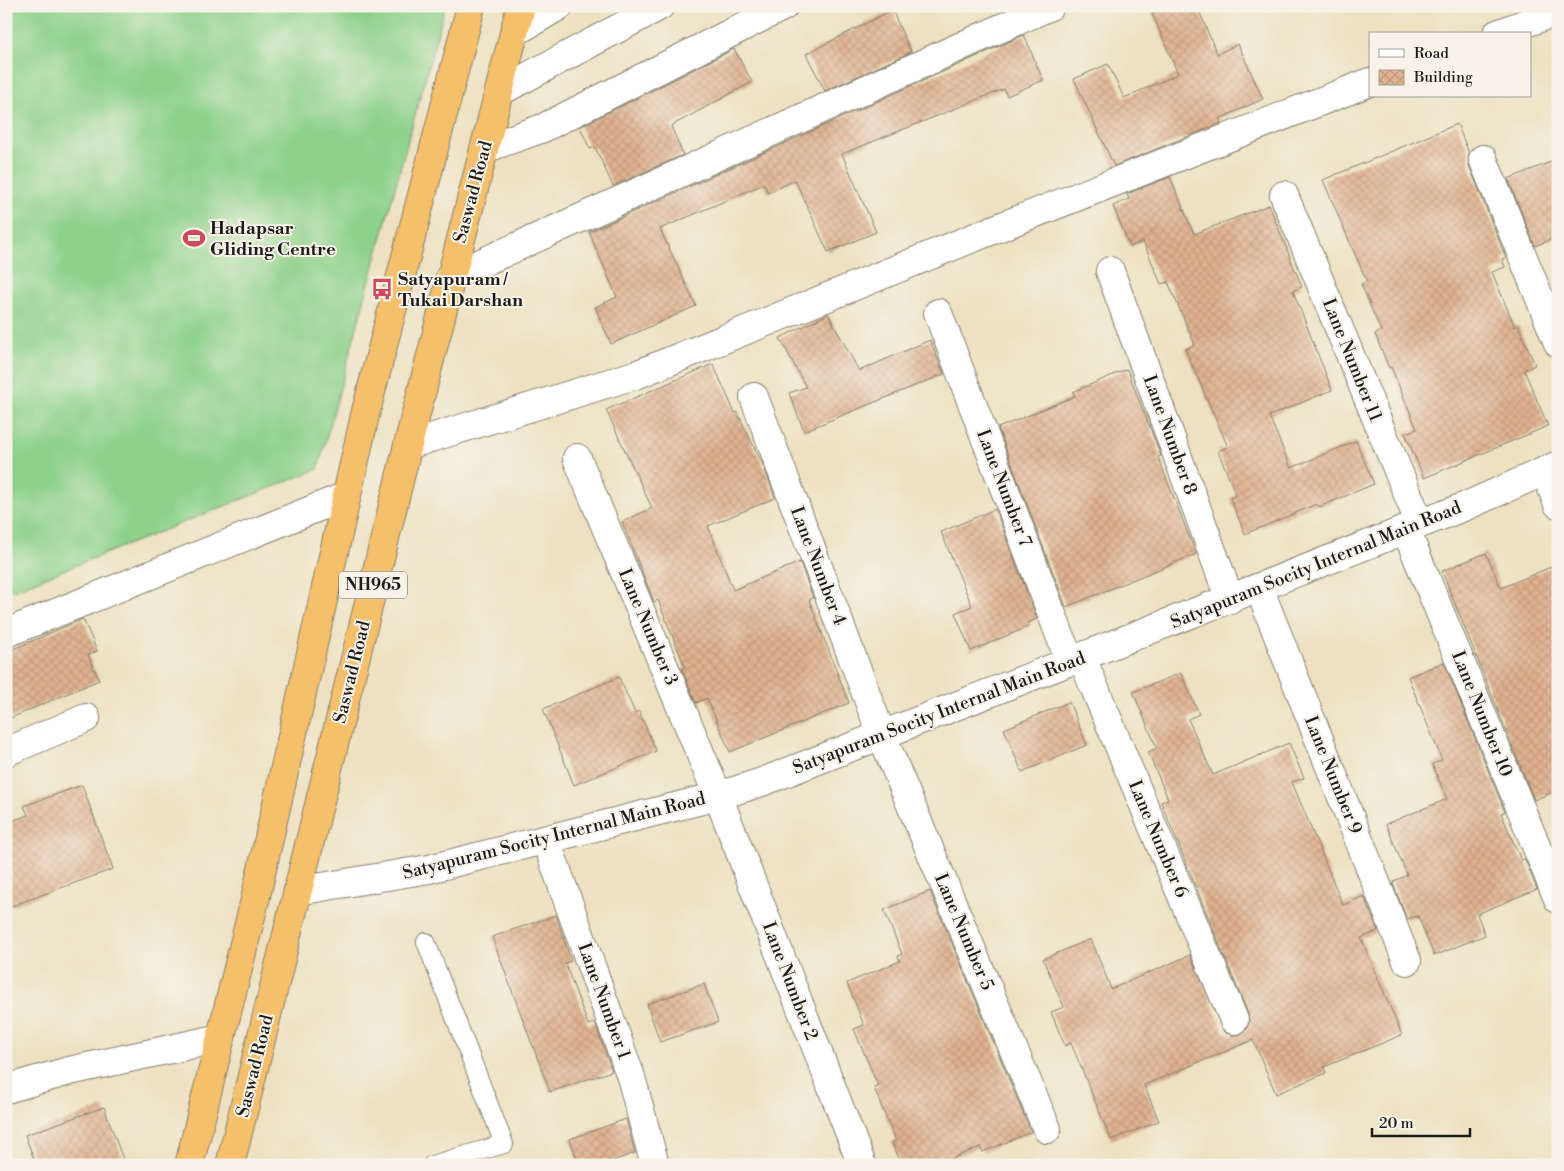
<svg xmlns="http://www.w3.org/2000/svg" width="1564" height="1171" viewBox="0 0 1564 1171" font-family="'Libre Bodoni',serif">
<style>
.garden{fill:#8dd18b;stroke:#547654}
.building{fill:url(#building-cross-hatch)}
.lines{fill:none;stroke-linecap:round;stroke-linejoin:round}
.service-casing{stroke:#847e6e;stroke-width:20}
.minor-casing{stroke:#847e6e;stroke-width:30}
.tertiary-casing{stroke:#847e6e;stroke-width:30}
.trunk-casing{stroke:#847e6e;stroke-width:30}
.service{stroke:#fff;stroke-width:18}
.minor{stroke:#fff;stroke-width:28}
.tertiary{stroke:#fff;stroke-width:28}
.trunk{stroke:#f6c06b;stroke-width:28}
.labels{text-anchor:middle;dominant-baseline:central;stroke-width:4;stroke-linejoin:round;paint-order:stroke}
.shield{fill:#f7f3e8;stroke:#5e5c59;stroke-width:1}
.shield-label{font-size:16px;font-weight:bold;fill:#1c1c1c}
.street-label{font-size:18px;fill:#1c1c1c;stroke:#f7f3e8}
.poi-label{font-size:18px;font-weight:bold;fill:#1c1c1c;stroke:#f7f3e8;text-anchor:start}
</style>
<defs>
<pattern id="building-cross-hatch" width="8" height="8" patternUnits="userSpaceOnUse" patternTransform="scale(1.25)"><rect width="8" height="8" fill="#e0b391"/><path d="M0 0l8 8M0 8l8-8" fill="none" stroke="#c0997c"/></pattern>
</defs>
<rect width="100%" height="100%" fill="#f7f3e8"/>
<filter id="ink" filterUnits="userSpaceOnUse"><feTurbulence type="fractalNoise" baseFrequency=".02" numOctaves="2"/><feDisplacementMap in="SourceGraphic" scale="10" xChannelSelector="R" yChannelSelector="G"/><feConvolveMatrix kernelMatrix="1 2 1 2 8 2 1 2 1" color-interpolation-filters="sRGB"/></filter>
<filter id="wash" filterUnits="userSpaceOnUse"><feTurbulence type="fractalNoise" baseFrequency=".0096" numOctaves="4" result="noise"/><feDisplacementMap in="SourceGraphic" scale="20" xChannelSelector="R" yChannelSelector="G"/><feGaussianBlur stdDeviation="1.12" result="paint"/><feColorMatrix in="noise" values="0 0 0 0 0 0 0 0 0 0 0 0 0 0 0 0 0 1.4 0 .05"/><feComposite in="paint" operator="in"/></filter>
<g filter="url(#wash)">
<rect width="100%" height="100%" fill="#ede1c1"/>
<!-- garden -->
<path class="garden" d="M6 6H445L318 469 6 593Z"/>
<g id="blocks">
<!-- building -->
<path class="building" d="M1149 6H1197L1217 54 1238 44 1263 99 1219 119 1221 123 1114 166 1074 79 1108 64 1124 98 1178 74Z
M892 10 911 52 825 91 806 54Z
M1024 35 1043 80 1007 96 1004 89 842 154 876 232 828 252 795 180 768 193 764 184 660 229 696 306 611 344 595 307 617 297 589 232Z
M734 49 752 82 671 126 683 155 613 186 595 147 590 149 580 127Z
M1457 124 1469 153V165L1506 258 1502 259 1505 267 1492 272 1515 327 1518 325 1535 365 1524 370 1548 426 1424 478 1405 433 1417 429 1391 367 1389 368 1375 334 1381 331 1361 284 1367 282 1323 180Z
M1558 159V236L1535 246 1508 179Z
M1170 177 1194 234 1269 205 1302 287 1293 291 1332 390 1269 416 1291 468 1356 441 1374 484 1319 507 1317 504 1245 534 1230 498 1236 495 1218 451 1228 447 1185 349 1195 345 1168 282 1161 284 1143 241 1130 247 1113 206 1129 199 1127 194Z
M828 314 859 371 930 340 944 374 804 431 789 393 806 387 780 338Z
M713 364 735 413 737 412 764 467 775 498 708 526 733 590 800 562 813 598 809 600 849 703 730 752 707 698 696 703 682 669 685 667 658 600 654 602 622 522 652 508 606 410Z
M1127 369 1161 456 1158 457 1196 554 1066 607 998 428 1075 396 1073 392Z
M995 509 1037 619 1028 623 1030 626 971 651 955 613 972 606 941 532Z
M1486 553 1501 588 1558 564V790L1534 800 1442 571Z
M83 619 97 651 88 655 99 680 6 720V652Z
M1444 662 1505 812 1501 813 1521 860 1525 859 1537 889 1477 914 1485 935 1434 956 1418 916 1407 919 1393 884 1394 881 1407 875 1386 824 1447 799 1432 764 1442 760 1408 677Z
M1181 673 1199 714 1188 719 1213 775 1289 743 1304 778 1292 782 1343 905 1364 896 1378 931 1361 938 1402 1035 1324 1067 1326 1073 1276 1094 1253 1040 1144 1085 1159 1121 1111 1140 1071 1043 1065 1046 1051 1012 1064 1007 1043 959 1091 939 1111 989 1190 955 1224 1032 1232 1035H1240L1246 1030 1249 1022 1248 1014 1161 802 1168 799 1148 752 1157 748 1133 692Z
M619 677 635 713 639 711 656 751 574 785 543 709Z
M1069 702 1087 745 1022 772 1004 729Z
M82 785 113 869 6 908V823L28 815 24 806Z
M930 891 1031 1132 983 1152 980 1147 937 1165H902L892 1142 896 1141 874 1088 878 1086 854 1029 864 1025 847 983 900 961 898 956 902 954 884 910Z
M556 915 571 961 565 963 588 1025 595 1023 612 1071 550 1092 492 937Z
M704 984 718 1022 660 1042 647 1004Z
M104 1107 125 1165H36L25 1135Z
M626 1119 635 1153 601 1165H579L570 1139Z"/>
</g>
</g>
<g filter="url(#ink)">
<use href="#blocks" fill-opacity="0" stroke="#847e6e" stroke-width="1"/>
<g class="lines">
<!-- service casing -->
<g class="service-casing">
<path id="service" d="M426 942 504 1144 432 1165"/>
</g>
<!-- minor casing -->
<g class="minor-casing">
<path id="minor" d="M515 32 559 6
M1497 34 1558 11
M499 92 660 6
M484 149 543 128 784 6
M1483 159 1558 343
M1284 195 1420 524
M1110 271 1230 600
M450 277 1050 6
M938 313 1070 662
M754 397 882 736 1047 1129
M408 445 638 374 1000 227 1370 82
M577 458 718 796 862 1165
M1545 471 1558 504
M1406 530 1558 899
M1259 588 1407 961
M1082 658 1234 1020
M6 752 86 718
M546 840 631 1077 655 1165
M298 891 429 869 718 796 762 782 1466 506 1558 465
M6 1089 69 1071 221 1038"/>
</g>
<!-- tertiary casing -->
<g class="tertiary-casing">
<path id="tertiary" d="M6 633 346 496"/>
</g>
<!-- trunk casing -->
<g class="trunk-casing">
<path id="trunk" d="M189 1165 255 900 366 411 471 6
M230 1165 408 445 521 6"/>
</g>
<!-- service -->
<use href="#service" class="service"/>
<!-- minor -->
<use href="#minor" class="minor"/>
<!-- tertiary -->
<use href="#tertiary" class="tertiary"/>
<!-- trunk -->
<use href="#trunk" class="trunk"/>
</g>
</g>
<!-- icons -->
<defs>
<g id="stadium-bare" transform="scale(1.725)"><path d="M0-5a6.5 5 0 1 0 0 10a6.5 5 0 1 0 0-10ZM-3.5-1.8h7v3.6h-7Z" fill="#d1495b" stroke="#f7f3e8" stroke-width="2.5" paint-order="stroke"/></g>
<g id="bus-bare" transform="scale(1.725)"><path d="M-5-6H5V4H4V6H2V4H-2V6H-4V4H-5ZM-3.5-4V0h7V-4ZM-3.5 1.2v1.5H-2V1.2ZM2 1.2v1.5H3.5V1.2Z" fill="#d1495b" stroke="#f7f3e8" stroke-width="2.5" paint-order="stroke"/></g>
</defs>
<g fill-rule="evenodd">
<use href="#stadium-bare" x="194" y="238"/>
<use href="#bus-bare" x="382" y="289"/>
</g>
<g class="labels">
<!-- shield labels -->
<rect class="shield" x="339" y="571.5" width="68" height="27" rx="4"/>
<g class="shield-label">
<text x="373" y="585">NH965</text>
</g>
<!-- street labels -->
<g class="street-label">
<text transform="translate(473 192) rotate(-75)">Saswad Road</text>
<text transform="translate(1352 360) rotate(68)">Lane Number 11</text>
<text transform="translate(1170 435) rotate(70)">Lane Number 8</text>
<text transform="translate(1004 488) rotate(69)">Lane Number 7</text>
<text transform="translate(1316 565) rotate(-22)">Satyapuram Socity Internal Main Road</text>
<text transform="translate(818 566) rotate(69)">Lane Number 4</text>
<text transform="translate(648 627) rotate(67)">Lane Number 3</text>
<text transform="translate(352 672) rotate(-76)">Saswad Road</text>
<text transform="translate(939 713) rotate(-21)">Satyapuram Socity Internal Main Road</text>
<text transform="translate(1482 714) rotate(68)">Lane Number 10</text>
<text transform="translate(1333 775) rotate(68)">Lane Number 9</text>
<text transform="translate(554 836) rotate(-14)">Satyapuram Socity Internal Main Road</text>
<text transform="translate(1158 839) rotate(67)">Lane Number 6</text>
<text transform="translate(964 932) rotate(67)">Lane Number 5</text>
<text transform="translate(790 981) rotate(69)">Lane Number 2</text>
<text transform="translate(604 1001) rotate(70)">Lane Number 1</text>
<text transform="translate(255 1066) rotate(-76)">Saswad Road</text>
</g>
<!-- poi labels -->
<g class="poi-label">
<text x="210" y="228">Hadapsar<tspan x="210" dy="21">Gliding Centre</tspan></text>
<text x="398" y="279">Satyapuram /<tspan x="398" dy="21">Tukai Darshan</tspan></text>
</g>
</g>
<!-- margin -->
<rect width="1564" height="1171" fill="none" stroke="#f7f3e8" stroke-width="25"/>
<!-- legend -->
<rect x="1369" y="32" width="162" height="65" fill="#f7f3e8" stroke="#9f9d96"/>
<rect x="1379" y="49" width="25" height="8" fill="#ffffff" stroke="#9f9d96"/>
<text x="1414" y="58" font-size="15" fill="#1c1c1c">Road</text>
<rect x="1379" y="70" width="25" height="15" fill="url(#building-cross-hatch)" stroke="#9f9d96"/>
<text x="1414" y="82" font-size="15" fill="#1c1c1c">Building</text>
<!-- scale -->
<path d="M1372 1128v8h98v-8" fill="none" stroke="#1c1c1c" stroke-width="2.5"/>
<text x="1379" y="1128" font-size="15" fill="#1c1c1c" stroke="#f7f3e8" stroke-width="4" paint-order="stroke">20 m</text>
</svg>
